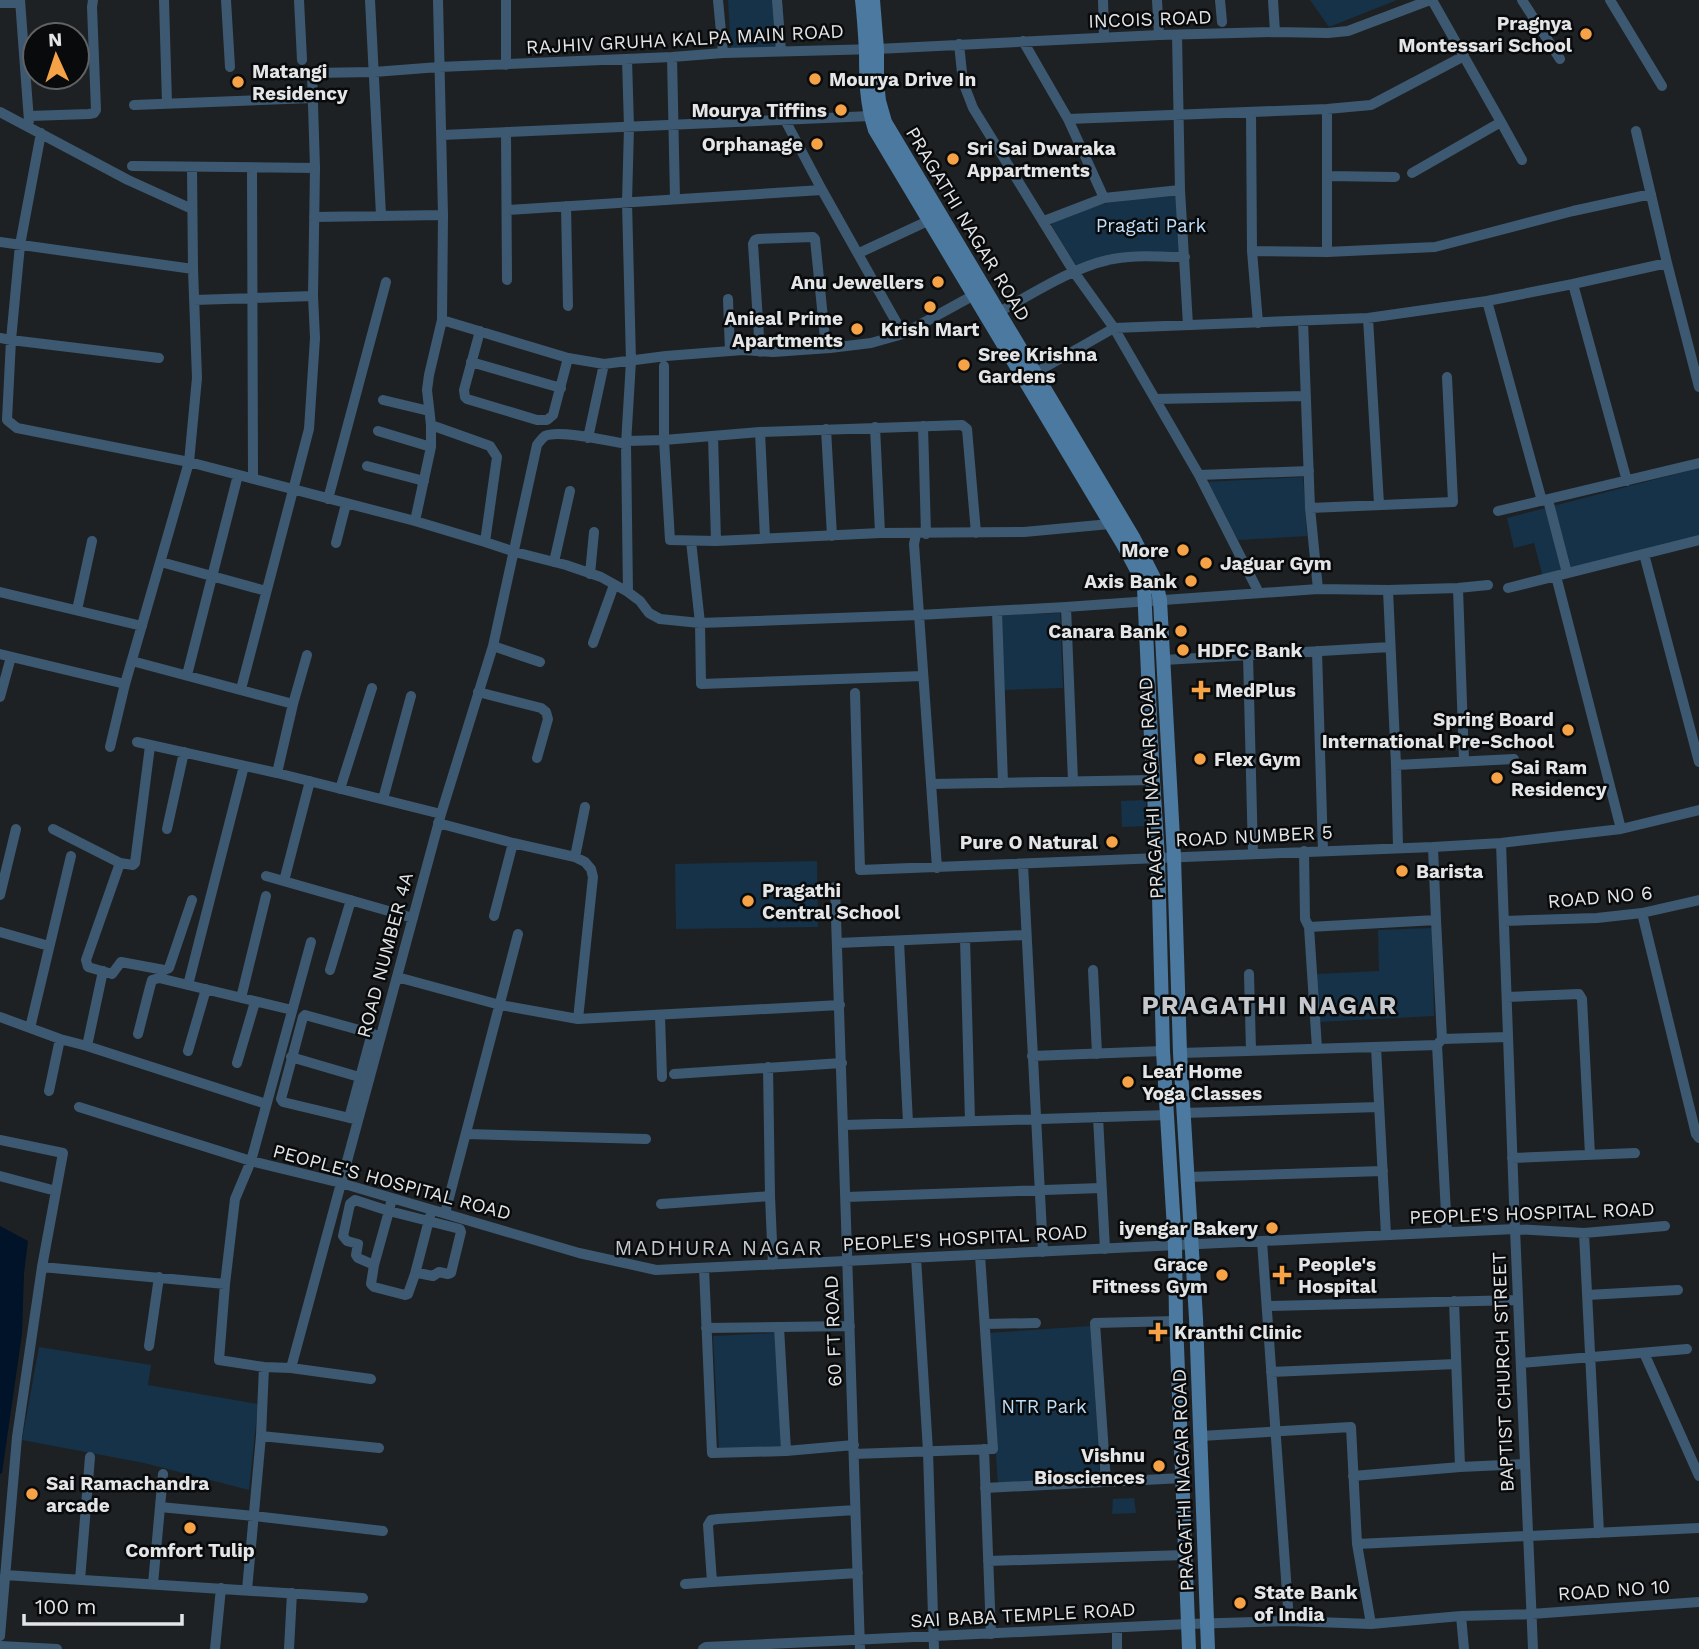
<svg xmlns="http://www.w3.org/2000/svg" width="1699" height="1649" viewBox="0 0 1699 1649" font-family="'Work Sans',sans-serif">
<style>
.green{fill:#153248}
.water{fill:#001328}
.lines{fill:none;stroke-linecap:round;stroke-linejoin:round}
.minor{stroke:#3d5971;stroke-width:10}
.secondary{stroke:#4b799f;stroke-width:14}
.poi-dot{fill:#f6a247;stroke:#090a0b;stroke-width:2.5}
.labels{text-anchor:middle;dominant-baseline:central;stroke-width:5;stroke-linejoin:round;paint-order:stroke}
.street-label{font-size:19px;fill:#e3e5e7;stroke:#090a0b}
.poi-label{font-size:19px;font-weight:bold;fill:#e3e5e7;stroke:#090a0b;text-anchor:start}
.park-label{font-size:19px;fill:#c0dffb;stroke:#090a0b}
.neighbourhood-label{font-size:21px;letter-spacing:2px;fill:#c4c8cc;stroke:#090a0b}
.district-label{font-size:26px;font-weight:bold;letter-spacing:2px;fill:#c4c8cc;stroke:#090a0b}
</style>
<rect width="100%" height="100%" fill="#1e2123"/>
<!-- green -->
<path class="green" d="M728 0H775L778 48 731 51Z
M1310 0H1397L1329 27Z
M1177 193 1180 253 1077 267 1052 226V222L1055 219 1107 203Z
M1699 468V536L1543 577 1534 543 1514 548 1507 518Z
M1303 477 1307 536 1238 540 1205 482Z
M1060 613 1063 688 1004 690 1002 615Z
M1146 800V826L1122 827 1121 801Z
M817 861 818 927 676 929 675 864Z
M1432 928 1434 1016 1319 1022 1316 974 1379 971 1378 930Z
M1091 1326 1100 1478 998 1485 988 1333Z
M775 1333 781 1446 719 1449 713 1336Z
M39 1347 151 1365 148 1385 258 1404 249 1490 144 1463 22 1440Z
M1134 1498 1136 1513 1112 1514 1113 1499Z"/>
<!-- water -->
<path class="water" d="M0 1226 28 1241 24 1274 22 1334 2 1473 0 1474Z"/>
<g class="lines">
<!-- minor -->
<path class="minor" d="M20 0 29 121
M164 0 167 103
M226 0 230 67
M299 0 302 60
M370 0 381 215
M506 0V65
M718 0 723 53
M777 0 781 51
M1103 0 1104 37
M1157 0 1159 35
M1220 0 1222 22
M1273 0 1275 32
M1522 0 1560 59
M1610 0 1662 86
M0 3H20
M1177 35 1180 190 1188 325
M1023 41 1068 119 1104 198
M959 44 963 82 973 108 1074 272 1114 328 1199 475 1259 593
M672 57 675 199
M627 59 629 127 627 202 631 361 626 444 628 592
M134 105 312 98
M0 112 128 180 192 209
M1251 112 1252 251 1258 323
M29 116 89 114 94 113 96 110 92 7 93 0
M1068 119 1327 109 1371 105 1464 56
M785 120 822 190 903 334 974 295
M1501 122 1522 160
M1636 131 1667 263 1699 387
M506 132 507 280
M41 133 20 245 11 340 7 420 17 428 189 462 415 521 485 542 515 552 566 565 601 577 628 592 640 601 649 613 660 619 700 623 919 615 1066 607 1318 589 1388 590 1458 588 1488 585
M442 135 871 116
M132 166 315 168
M252 168 253 478
M1412 173 1501 122 1432 0
M1327 176 1395 177
M566 206 568 306
M507 210 822 190
M314 217 443 215
M1044 221 1104 198 1180 190
M0 242 193 269
M1252 251 1327 252 1435 247 1573 211 1651 194
M1327 252V109
M859 253 930 220
M1573 284 1627 481
M728 299 730 351
M194 300 313 296
M1487 301 1542 501
M999 312C1032 294 1072 268 1108 260 1132 254 1160 257 1185 257
M1368 318 1379 504
M442 320 568 358 604 364 666 356 743 350 773 352 830 348 871 343 903 334
M1303 321 1310 508 1318 589
M480 331 464 390 465 397 467 399 537 420H547L553 415 568 358
M0 338 11 340 159 358
M760 352 753 244 755 240 758 239 813 237 815 239 826 348
M471 362 561 388
M664 366V440L670 540 716 541 880 533 1024 532 1110 524
M1035 373 1114 328 1368 318 1487 301 1573 284 1667 263
M1155 399 1306 396
M383 400 429 411
M431 425 490 446 497 457 485 542
M923 426 926 534
M875 427 880 533
M826 429 832 536
M378 431 431 447
M760 432 765 538
M713 436 716 541
M588 438 604 364
M627 441 664 440 760 432 962 425 967 429 976 533
M367 466 424 481
M1199 475 1309 471
M328 499 386 282
M1548 500 1567 573
M1310 508 1453 502 1447 377
M1498 511 1699 463
M415 521 431 447V425L427 390 429 375 442 320 443 215 438 0
M916 534 914 544 937 868
M691 541 700 623 701 684 923 676
M336 543 346 504
M1644 554 1699 762
M161 562 266 591
M554 562 570 491
M590 574 594 532
M1556 576 1621 829
M1458 588 1464 761
M1508 588 1699 540
M1388 590 1396 765 1398 847
M0 592 142 626
M1066 607 1073 781
M77 610 92 541
M997 611 1003 783
M593 643 614 585
M493 646 540 662
M1317 651 1323 851
M0 654 125 684
M1248 655 1253 854
M1164 660 1390 647
M132 661 293 704
M187 675 238 475
M241 689 309 429 315 338 313 296 315 168 312 73 374 72 439 67 672 57 723 53 877 49 1159 35 1275 32 1328 33 1348 31 1430 0
M478 692 541 708 546 712 548 719 537 758
M855 693 860 870 1433 847 1501 843 1621 829 1699 810
M0 697 11 657
M137 742 277 773 441 814
M110 747 125 684 189 462 197 378 193 269 192 168
M1396 765 1514 759
M277 773 293 704 307 655
M931 784 1153 780
M340 789 372 688
M383 799 411 696
M438 823 513 843 575 857 585 862 591 869 593 877 578 1019
M53 829 120 863 133 865 135 863 150 746
M167 829 184 752
M1501 843 1515 1229 1533 1649
M1433 847 1436 920
M1304 851 1305 919 1309 927 1317 1048
M575 857 585 807
M120 863 86 960 88 967 112 974 121 962 164 970 169 968 192 900
M1023 864 1043 1252
M266 876 413 918
M284 881 310 781
M835 887 860 1649
M0 895 16 829
M1642 913 1696 1134 1699 1138
M494 916 513 843
M1504 921 1597 918 1642 913 1699 900
M1309 927 1436 920 1442 1039
M0 932 49 946
M965 938 970 1121
M899 941 908 1123
M311 942 251 1161 235 1199 225 1284 219 1360 264 1367 291 1368 371 1379
M838 943 1026 935
M330 970 351 900
M1093 970 1097 1054
M1249 974 1251 1051
M397 977 500 1005 578 1019 840 1005
M188 985 244 766
M1507 997 1579 994 1582 999 1590 1155
M241 998 266 896
M660 1016 662 1077
M0 1017 60 1039 87 1046 266 1104
M30 1028 71 856
M138 1034 150 987 152 980 159 978 292 1010
M1437 1045 1447 1232
M87 1046 103 971
M1376 1047 1386 1235
M188 1051 206 989
M1180 1053 1437 1045 1442 1039 1508 1037
M1032 1056 1163 1051
M291 1057 366 1079
M237 1063 255 1002
M768 1067 770 1196 773 1265
M674 1074 842 1063
M49 1091 60 1039
M79 1107 251 1161 341 1183 579 1253 656 1270 1515 1229 1584 1233 1665 1226
M1184 1113 1379 1107
M1098 1117 1105 1249
M349 1118 372 1033
M358 1120 283 1102 281 1099 303 1017 305 1015 381 1036
M844 1125 1168 1115
M466 1134 646 1139
M0 1140 63 1153 42 1267 17 1437 0 1636
M1512 1158 1635 1153
M0 1176 56 1191
M1187 1177 1383 1171
M846 1197 1101 1188
M661 1204 770 1196
M445 1213 518 934
M1584 1233 1599 1533
M1262 1241 1289 1621
M916 1258 928 1451 934 1649
M374 1265 389 1211 460 1229 461 1232 451 1273 448 1274 439 1272 433 1276 418 1273 415 1274 408 1294 405 1295 374 1287 371 1284 374 1265 358 1258 356 1255 358 1244 347 1241 343 1236 350 1204 355 1200 389 1211 392 1198
M42 1267 225 1284
M704 1268 712 1453 786 1451 854 1445
M415 1274 430 1216
M1587 1295 1678 1290
M1454 1301 1460 1467
M1267 1306 1518 1300
M985 1324 1036 1323
M779 1327 786 1451
M706 1328 850 1326
M149 1346 159 1277
M1644 1353 1699 1476
M1521 1363 1687 1349
M291 1368 441 814 493 646 537 445C540 441 541 439 545 436 558 429 609 441 626 444
M1271 1372 1456 1364
M261 1436 379 1448
M1201 1436 1351 1427 1357 1544 1699 1528
M984 1449 991 1634
M854 1454 993 1449 980 1255
M1353 1476 1460 1467 1525 1464
M1106 1482 1095 1323 1176 1321
M985 1488 1183 1478
M160 1507 254 1516 383 1531
M855 1510 718 1519 711 1520 708 1525 712 1582 858 1573
M1357 1544 1371 1624
M988 1561 1185 1555
M5 1575 363 1598
M80 1580 90 1457
M153 1584 163 1474
M685 1584 712 1582
M247 1590 261 1436 264 1367
M1461 1616 1464 1649
M1117 1628V1649
M0 1646 57 1649
M215 1649 221 1588
M289 1649 292 1593
M703 1649 706 1647 1188 1624 1289 1621 1371 1624 1461 1616 1531 1614 1699 1602"/>
<!-- secondary -->
<path class="secondary" d="M862 0C864 17 865 34 866 51 866 78 866 103 875 130L1124 546 1141 578 1144 588 1153 780 1158 858 1163 1051 1175 1245 1176 1321 1189 1649
M873 0 877 49V82L879 101 885 122 1133 537 1156 582 1160 600 1174 857 1180 1053 1196 1318 1208 1649"/>
</g>
<!-- markers -->
<g class="poi-dot">
<circle cx="1586" cy="34" r="7"/>
<circle cx="815" cy="79" r="7"/>
<circle cx="238" cy="82" r="7"/>
<circle cx="841" cy="110" r="7"/>
<circle cx="817" cy="144" r="7"/>
<circle cx="953" cy="159" r="7"/>
<circle cx="938" cy="282" r="7"/>
<circle cx="930" cy="307" r="7"/>
<circle cx="857" cy="329" r="7"/>
<circle cx="964" cy="365" r="7"/>
<circle cx="1183" cy="550" r="7"/>
<circle cx="1206" cy="563" r="7"/>
<circle cx="1191" cy="581" r="7"/>
<circle cx="1181" cy="631" r="7"/>
<circle cx="1183" cy="650" r="7"/>
<path d="M1197.5 679.5h7v7h7v7h-7v7h-7v-7h-7v-7h7z"/>
<circle cx="1568" cy="730" r="7"/>
<circle cx="1200" cy="759" r="7"/>
<circle cx="1497" cy="778" r="7"/>
<circle cx="1112" cy="842" r="7"/>
<circle cx="1402" cy="871" r="7"/>
<circle cx="748" cy="901" r="7"/>
<circle cx="1128" cy="1082" r="7"/>
<circle cx="1272" cy="1228" r="7"/>
<circle cx="1222" cy="1275" r="7"/>
<path d="M1278.5 1264.5h7v7h7v7h-7v7h-7v-7h-7v-7h7z"/>
<path d="M1154.5 1321.5h7v7h7v7h-7v7h-7v-7h-7v-7h7z"/>
<circle cx="1159" cy="1466" r="7"/>
<circle cx="32" cy="1494" r="7"/>
<circle cx="190" cy="1528" r="7"/>
<circle cx="1240" cy="1603" r="7"/>
</g>
<g class="labels">
<!-- street labels -->
<g class="street-label">
<text transform="translate(1150 19) rotate(-2)">INCOIS ROAD</text>
<text transform="translate(685 39) rotate(-3)">RAJHIV GRUHA KALPA MAIN ROAD</text>
<text transform="translate(968 224) rotate(59)">PRAGATHI NAGAR ROAD</text>
<text transform="translate(1151 788) rotate(-93)">PRAGATHI NAGAR ROAD</text>
<text transform="translate(1254 836) rotate(-3)">ROAD NUMBER 5</text>
<text transform="translate(1600 897) rotate(-5)">ROAD NO 6</text>
<text transform="translate(385 955) rotate(-75)">ROAD NUMBER 4A</text>
<text transform="translate(392 1182) rotate(15)">PEOPLE'S HOSPITAL ROAD</text>
<text transform="translate(1532 1213) rotate(-2)">PEOPLE'S HOSPITAL ROAD</text>
<text transform="translate(965 1238) rotate(-3)">PEOPLE'S HOSPITAL ROAD</text>
<text transform="translate(833 1331) rotate(-92)">60 FT ROAD</text>
<text transform="translate(1503 1372) rotate(-92)">BAPTIST CHURCH STREET</text>
<text transform="translate(1183 1480) rotate(-92)">PRAGATHI NAGAR ROAD</text>
<text transform="translate(1614 1590) rotate(-4)">ROAD NO 10</text>
<text transform="translate(1023 1615) rotate(-3)">SAI BABA TEMPLE ROAD</text>
</g>
<!-- poi labels -->
<g class="poi-label">
<text x="1572" y="23" text-anchor="end">Pragnya<tspan x="1572" dy="22">Montessari School</tspan></text>
<text x="252" y="71">Matangi<tspan x="252" dy="22">Residency</tspan></text>
<text x="829" y="79">Mourya Drive In</text>
<text x="827" y="110" text-anchor="end">Mourya Tiffins</text>
<text x="803" y="144" text-anchor="end">Orphanage</text>
<text x="967" y="148">Sri Sai Dwaraka<tspan x="967" dy="22">Appartments</tspan></text>
<text x="924" y="282" text-anchor="end">Anu Jewellers</text>
<text x="843" y="318" text-anchor="end">Anieal Prime<tspan x="843" dy="22">Apartments</tspan></text>
<text x="930" y="329" text-anchor="middle">Krish Mart</text>
<text x="978" y="354">Sree Krishna<tspan x="978" dy="22">Gardens</tspan></text>
<text x="1169" y="550" text-anchor="end">More</text>
<text x="1220" y="563">Jaguar Gym</text>
<text x="1177" y="581" text-anchor="end">Axis Bank</text>
<text x="1167" y="631" text-anchor="end">Canara Bank</text>
<text x="1197" y="650">HDFC Bank</text>
<text x="1215" y="690">MedPlus</text>
<text x="1554" y="719" text-anchor="end">Spring Board<tspan x="1554" dy="22">International Pre-School</tspan></text>
<text x="1214" y="759">Flex Gym</text>
<text x="1511" y="767">Sai Ram<tspan x="1511" dy="22">Residency</tspan></text>
<text x="1098" y="842" text-anchor="end">Pure O Natural</text>
<text x="1416" y="871">Barista</text>
<text x="762" y="890">Pragathi<tspan x="762" dy="22">Central School</tspan></text>
<text x="1142" y="1071">Leaf Home<tspan x="1142" dy="22">Yoga Classes</tspan></text>
<text x="1258" y="1228" text-anchor="end">iyengar Bakery</text>
<text x="1208" y="1264" text-anchor="end">Grace<tspan x="1208" dy="22">Fitness Gym</tspan></text>
<text x="1298" y="1264">People's<tspan x="1298" dy="22">Hospital</tspan></text>
<text x="1174" y="1332">Kranthi Clinic</text>
<text x="1145" y="1455" text-anchor="end">Vishnu<tspan x="1145" dy="22">Biosciences</tspan></text>
<text x="46" y="1483">Sai Ramachandra<tspan x="46" dy="22">arcade</tspan></text>
<text x="190" y="1550" text-anchor="middle">Comfort Tulip</text>
<text x="1254" y="1592">State Bank<tspan x="1254" dy="22">of India</tspan></text>
</g>
<!-- park labels -->
<g class="park-label">
<text x="1151" y="225">Pragati Park</text>
<text x="1044" y="1406">NTR Park</text>
</g>
<!-- neighbourhood labels -->
<g class="neighbourhood-label">
<text x="719" y="1247">MADHURA NAGAR</text>
</g>
<!-- district labels -->
<g class="district-label">
<text x="1270" y="1005">PRAGATHI NAGAR</text>
</g>
</g>
<!-- north arrow -->
<g transform="translate(56 56) rotate(357)"><circle r="33" fill="#090a0b" stroke="#606263" stroke-width="2"/>
<path d="M0-5L12 26L0 18L-12 26Z" fill="#f6a247"/>
<text y="-10" font-size="19" font-weight="bold" text-anchor="middle" fill="#e3e5e7">N</text>
</g>
<!-- scale -->
<path d="M24 1614v10h158v-10" fill="none" stroke="#e3e5e7" stroke-width="3.5"/>
<text x="35" y="1614" font-size="21" fill="#e3e5e7" stroke="#090a0b" stroke-width="5" paint-order="stroke">100 m</text>
</svg>
